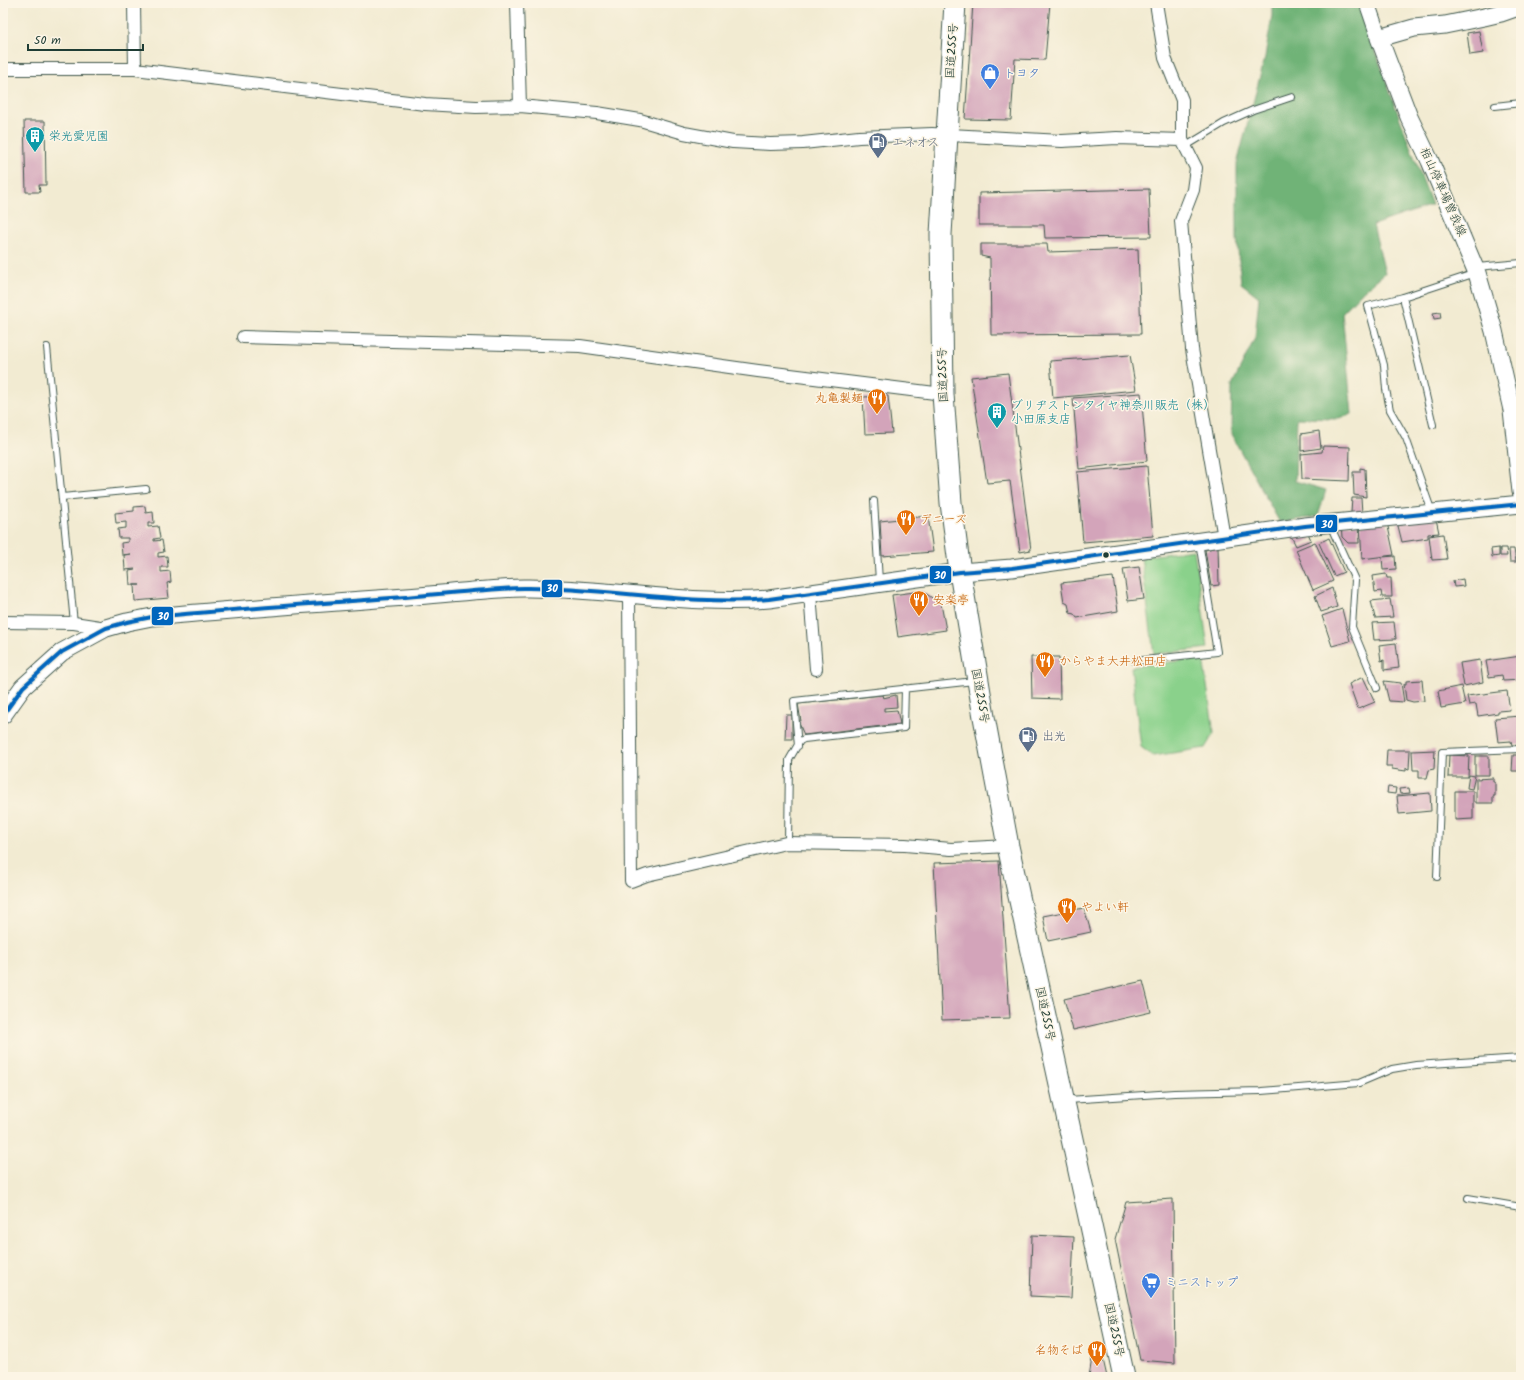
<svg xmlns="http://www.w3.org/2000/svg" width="1524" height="1380" viewBox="0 0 1524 1380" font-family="Kalam,'Klee One',sans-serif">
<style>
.green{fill:#8ad18b;stroke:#548760}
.forest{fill:#6fb377;stroke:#477856}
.building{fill:#d3a4ba}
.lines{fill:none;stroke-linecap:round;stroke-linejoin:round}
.service-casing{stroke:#3f574c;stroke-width:8}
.minor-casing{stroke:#3f574c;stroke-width:14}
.tertiary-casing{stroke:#3f574c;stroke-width:17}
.secondary-casing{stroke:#3f574c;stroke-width:19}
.trunk-casing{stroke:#3f574c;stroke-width:23}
.service{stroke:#fff;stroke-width:6}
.minor{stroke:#fff;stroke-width:12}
.tertiary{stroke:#fff;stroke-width:15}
.secondary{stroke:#fff;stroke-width:17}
.trunk{stroke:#fff;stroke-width:21}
.bus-1-casing{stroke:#fcf5e5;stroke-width:7}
.bus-1{stroke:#0065bd;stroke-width:4}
.bus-dot{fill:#1f3d34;stroke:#fcf5e5;stroke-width:1.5}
.labels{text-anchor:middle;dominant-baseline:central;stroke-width:3;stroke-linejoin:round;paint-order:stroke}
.street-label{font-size:12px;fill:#1f3d34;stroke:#fcf5e5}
.shop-label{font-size:12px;fill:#366cbe;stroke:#fcf5e5;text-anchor:start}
.culture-label{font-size:12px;fill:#0d838f;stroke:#fcf5e5;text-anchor:start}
.service-label{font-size:12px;fill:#4e5e75;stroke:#fcf5e5;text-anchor:start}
.food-label{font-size:12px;fill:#c56008;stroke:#fcf5e5;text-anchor:start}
.line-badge{stroke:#fcf5e5;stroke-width:1.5}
.badge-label{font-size:11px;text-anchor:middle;font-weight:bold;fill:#fff}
</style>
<rect width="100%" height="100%" fill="#fcf5e5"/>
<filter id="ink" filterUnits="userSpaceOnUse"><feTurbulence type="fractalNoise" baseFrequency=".025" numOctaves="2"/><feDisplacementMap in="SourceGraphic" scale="8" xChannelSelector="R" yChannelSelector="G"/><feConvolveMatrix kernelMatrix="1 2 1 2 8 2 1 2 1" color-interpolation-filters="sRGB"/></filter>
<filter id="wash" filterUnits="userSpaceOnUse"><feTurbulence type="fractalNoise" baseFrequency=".012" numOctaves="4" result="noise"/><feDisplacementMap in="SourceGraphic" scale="16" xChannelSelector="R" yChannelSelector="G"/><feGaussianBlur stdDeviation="0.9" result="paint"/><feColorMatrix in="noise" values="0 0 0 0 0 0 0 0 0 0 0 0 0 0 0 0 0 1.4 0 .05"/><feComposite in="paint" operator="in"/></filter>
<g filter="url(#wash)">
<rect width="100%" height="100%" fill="#f2ebd2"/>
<!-- green -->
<path class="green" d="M1194 550 1208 648 1154 654 1141 557Z
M1203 658 1214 733 1205 748 1153 756 1141 747 1131 667Z"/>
<!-- forest -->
<path class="forest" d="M1272 3H1359L1387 84 1432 205 1373 225 1385 273 1364 290 1342 313 1352 414 1339 419 1297 418 1295 481 1326 490 1318 516 1280 523 1231 434 1232 385 1255 338 1259 297 1241 283 1237 238V164L1265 57 1272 16Z"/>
<g id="blocks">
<!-- building -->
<path class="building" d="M973 3H1050L1045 60 1015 59 1011 120 965 119Z
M1479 31 1483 53 1470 55 1467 33Z
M24 121H45L46 185H39L40 192H26Z
M1149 189 1151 237 1045 238 1044 225H979V193Z
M981 244H1047L1048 252 1138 249 1141 334 991 335 990 258 981 256Z
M1440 312 1441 318 1434 319 1433 313Z
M1130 355 1136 390 1053 398 1050 361Z
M1008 373 1031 550 1020 552 1010 481 987 483 971 377Z
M1141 393 1147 461 1079 469 1073 398Z
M888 396 892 433 865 434 863 397Z
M1319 431 1321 448 1301 451V434Z
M1323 446 1350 447 1349 481 1302 479 1301 454 1322 452Z
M1147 466 1153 536 1083 542 1077 472Z
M1360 468 1365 469 1366 497 1354 495 1353 472H1360Z
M1352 498H1361L1362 513H1351Z
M145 506 146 513 153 512 154 523H148V527L158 526 160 538 154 539V541L162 540 164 552 158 553V557L167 556 168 567H161V572L170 571 171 582 167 583 169 598 135 601 134 585H140H130L129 571 135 570V569L125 570 124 555 131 554 122 555 121 543 128 542V538H119L118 529 126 528V522L116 523 115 513 134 511V507Z
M1435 514 1439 533 1428 534V538L1402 542 1396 518Z
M928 516 933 552 882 556 880 521Z
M1387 522 1394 555 1362 559 1360 525Z
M1341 524 1358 525 1359 543H1348L1342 537Z
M1305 526 1311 540 1296 546 1290 534Z
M1443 534 1447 559 1432 560 1429 536Z
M1329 538 1344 572 1334 576 1319 543Z
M1315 542 1333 581 1313 590 1296 550Z
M1218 547 1219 585 1211 586 1205 550Z
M1499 548V556L1492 557 1491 549Z
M1500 548H1506L1507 556H1500Z
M1509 549H1514L1516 562H1510Z
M1395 556 1396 569 1383 570 1382 557Z
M1139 567 1144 599 1128 601 1123 569Z
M1386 574 1387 578H1391L1392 597H1382L1381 591 1375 592 1373 576Z
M1113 577 1118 611 1077 618 1074 614 1070 613 1068 604 1064 602 1061 583Z
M1463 579 1464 586 1454 587 1453 581Z
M1332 588 1337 607 1321 612 1315 596Z
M922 591 941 604 946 630 898 637 892 595Z
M1390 599 1393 617 1375 618 1371 601Z
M1342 609 1350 641 1332 646 1322 616Z
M1394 622 1396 639 1374 640 1372 623Z
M1396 643 1399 668 1384 670V660L1381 661 1379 645Z
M1521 656V680L1503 681 1502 675 1489 677 1486 661Z
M1031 657H1059L1060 699 1032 698Z
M1480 660 1483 682 1464 686 1460 663Z
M1363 677 1375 702 1358 709 1349 684Z
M1422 680 1424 701 1413 702 1406 700 1404 684H1406V681Z
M1384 681 1401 683 1404 702 1389 701Z
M1461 686 1465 704 1441 708 1438 691Z
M1507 691 1510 710 1498 711V713L1478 716 1476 704 1469 705 1467 696Z
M882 695 883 698 896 695 897 707 884 708V711L897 710 900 724 804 735 798 721H801L798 704Z
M786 715H792V739H785Z
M1521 716V745H1512L1511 741 1498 742 1495 718Z
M1387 750H1410L1409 769 1406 768V771L1392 769V766H1386Z
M1435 750 1434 769 1429 770 1427 778H1419V770H1413L1412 751Z
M1449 755 1469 756 1468 777H1448Z
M1513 755H1521V771H1512Z
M1475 756H1489V775H1475Z
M1469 775 1475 776 1472 789 1467 788Z
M1493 778V782H1495V796H1493V803H1476V779Z
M1388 787 1396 788 1395 794 1387 793Z
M1409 788 1410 793 1400 794 1399 789Z
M1455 791H1473V819L1455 820Z
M1430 793 1431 811 1399 814 1397 796Z
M999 861 1010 1018 942 1020 934 863Z
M1084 908 1091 932 1048 941 1043 916Z
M1143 981 1151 1012 1073 1030 1064 999Z
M1173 1199 1175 1363 1140 1360 1115 1239 1126 1202Z
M1032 1235 1074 1237 1071 1298 1030 1296Z
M1102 1355 1107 1377H1089L1092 1358Z"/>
</g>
</g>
<g filter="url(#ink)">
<use href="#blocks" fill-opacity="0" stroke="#3f574c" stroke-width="1"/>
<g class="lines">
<!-- service casing -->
<g class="service-casing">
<path id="service" d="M1495 106 1521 103
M1186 146 1224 123 1253 110 1292 97
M1477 267 1521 263
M1403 297 1433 425
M47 347 74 623
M62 497 146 489
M874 501 879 581
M1432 512 1406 438 1390 410 1386 389 1384 365 1368 306 1403 297 1476 273
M1330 525 1355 580 1352 627 1377 688
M1135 661 1217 652 1199 542
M798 746 794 701 974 681
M788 843 789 760 800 741 804 739 904 728 905 688
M1437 877 1442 752 1521 749
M1068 1100 1174 1093 1261 1091 1359 1083 1392 1069 1416 1065 1521 1058
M1468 1198 1521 1207"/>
</g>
<!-- minor casing -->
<g class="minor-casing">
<path id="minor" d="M134 3 135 69
M517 3 520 106
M1156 3 1165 58 1182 100V140L1196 168 1193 190 1181 221 1192 349 1224 538
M3 69H135L425 104 476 107 520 106 597 113 640 120 684 133 733 142 770 144 803 143 859 137 932 134 1062 141 1117 138 1182 140
M243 337 580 346 758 371 943 394
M629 593 631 881 647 875 786 843 905 845 951 849 1008 846
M810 594 816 669
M3 622 74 623 106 628"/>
</g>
<!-- tertiary casing -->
<g class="tertiary-casing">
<path id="tertiary" d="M1367 3 1379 38"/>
</g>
<!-- secondary casing -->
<g class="secondary-casing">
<path id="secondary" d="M1521 6 1501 13 1484 17 1445 25 1414 28 1379 38 1409 117 1430 161 1477 273 1494 331 1512 410 1521 492
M3 715 23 687 62 652 106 628 127 622 152 617C236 609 321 603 406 597 445 594 484 589 524 588 605 587 687 606 769 599L960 572 1012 568 1305 526 1521 504"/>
</g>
<!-- trunk casing -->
<g class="trunk-casing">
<path id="trunk" d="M955 3 941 234 943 394 951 503 960 572 984 717 1008 846 1124 1377"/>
</g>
<!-- service -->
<use href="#service" class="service"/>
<!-- minor -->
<use href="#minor" class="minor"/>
<!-- tertiary -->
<use href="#tertiary" class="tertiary"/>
<!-- secondary -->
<use href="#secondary" class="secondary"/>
<!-- trunk -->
<use href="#trunk" class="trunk"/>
<!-- bus-1 casing -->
<g class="bus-1-casing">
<path id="bus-1" d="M3 715 23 687 62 652 106 628 127 622 152 617C236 609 321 603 406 597 445 594 484 589 524 588 605 587 687 606 769 599L960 572 1012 568 1305 526 1521 504"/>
</g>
<!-- bus-1 -->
<use href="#bus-1" class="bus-1"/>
</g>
</g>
<!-- icons -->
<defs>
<g id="shop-pin" transform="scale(1)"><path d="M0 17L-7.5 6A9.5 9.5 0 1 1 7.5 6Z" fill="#3f7fe0" stroke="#fcf5e5"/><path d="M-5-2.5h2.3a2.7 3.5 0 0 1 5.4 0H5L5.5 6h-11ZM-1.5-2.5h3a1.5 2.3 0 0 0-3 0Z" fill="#fff"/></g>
<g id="building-pin" transform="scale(1)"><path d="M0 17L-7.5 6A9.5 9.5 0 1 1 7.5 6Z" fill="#0f9aa8" stroke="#fcf5e5"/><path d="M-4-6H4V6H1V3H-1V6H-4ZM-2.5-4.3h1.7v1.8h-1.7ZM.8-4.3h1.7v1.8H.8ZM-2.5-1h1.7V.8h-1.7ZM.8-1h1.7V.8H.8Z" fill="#fff"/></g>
<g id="fuel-pin" transform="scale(1)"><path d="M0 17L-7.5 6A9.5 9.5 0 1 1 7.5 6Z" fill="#5c6f8a" stroke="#fcf5e5"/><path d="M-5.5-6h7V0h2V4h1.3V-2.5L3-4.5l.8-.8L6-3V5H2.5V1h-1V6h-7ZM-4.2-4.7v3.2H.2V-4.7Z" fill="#fff"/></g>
<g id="restaurant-pin" transform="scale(1)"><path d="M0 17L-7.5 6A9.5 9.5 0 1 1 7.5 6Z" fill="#e8710a" stroke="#fcf5e5"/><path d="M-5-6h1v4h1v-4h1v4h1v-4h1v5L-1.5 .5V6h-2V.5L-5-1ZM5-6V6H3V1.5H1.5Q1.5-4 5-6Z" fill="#fff"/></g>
<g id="supermarket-pin" transform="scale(1)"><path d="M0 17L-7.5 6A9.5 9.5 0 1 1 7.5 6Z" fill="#3f7fe0" stroke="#fcf5e5"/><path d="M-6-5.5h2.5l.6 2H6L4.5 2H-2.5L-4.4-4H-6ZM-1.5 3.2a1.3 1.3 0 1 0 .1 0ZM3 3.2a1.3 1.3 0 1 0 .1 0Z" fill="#fff"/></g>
</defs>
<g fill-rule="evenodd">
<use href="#shop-pin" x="990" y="73"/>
<use href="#building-pin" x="35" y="136"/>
<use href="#fuel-pin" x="878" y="142"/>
<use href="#restaurant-pin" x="877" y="398"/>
<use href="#building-pin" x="997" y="412"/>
<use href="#restaurant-pin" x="906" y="519"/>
<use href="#restaurant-pin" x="919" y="600"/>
<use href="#restaurant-pin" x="1045" y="661"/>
<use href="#fuel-pin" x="1028" y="736"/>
<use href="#restaurant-pin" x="1067" y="907"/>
<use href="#supermarket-pin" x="1151" y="1282"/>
<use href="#restaurant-pin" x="1097" y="1350"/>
</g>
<!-- markers -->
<circle class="bus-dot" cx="1106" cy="555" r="3.5"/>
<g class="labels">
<!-- street labels -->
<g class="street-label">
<text transform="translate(952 51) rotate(-86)">国道255号</text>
<text transform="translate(1443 192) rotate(66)">栢山停車場曽我線</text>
<text transform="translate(943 375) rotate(-92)">国道255号</text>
<text transform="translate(980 696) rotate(80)">国道255号</text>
<text transform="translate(1045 1014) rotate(78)">国道255号</text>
<text transform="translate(1114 1330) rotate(78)">国道255号</text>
</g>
<!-- shop labels -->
<g class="shop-label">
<text x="1004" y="73">トヨタ</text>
<text x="1165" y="1282">ミニストップ</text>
</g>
<!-- culture labels -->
<g class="culture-label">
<text x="49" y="136">栄光愛児園</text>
<text x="1011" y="405">ブリヂストンタイヤ神奈川販売（株）<tspan x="1011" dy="14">小田原支店</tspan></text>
</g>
<!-- service labels -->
<g class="service-label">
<text x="892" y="142">エネオス</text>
<text x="1042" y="736">出光</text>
</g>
<!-- food labels -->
<g class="food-label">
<text x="863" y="398" text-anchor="end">丸亀製麺</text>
<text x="920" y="519">デニーズ</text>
<text x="933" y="600">安楽亭</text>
<text x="1059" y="661">からやま大井松田店</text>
<text x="1081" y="907">やよい軒</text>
<text x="1083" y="1350" text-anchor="end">名物そば</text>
</g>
</g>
<g class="line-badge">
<rect x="1315" y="514" width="23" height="19" rx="4" fill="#0065bd"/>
<rect x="929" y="565" width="23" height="19" rx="4" fill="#0065bd"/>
<rect x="541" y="579" width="22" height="19" rx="4" fill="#0065bd"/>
<rect x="151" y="606" width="23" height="20" rx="4" fill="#0065bd"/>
</g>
<g class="badge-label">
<text x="1327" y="528">30</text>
<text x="940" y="579">30</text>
<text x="552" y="592">30</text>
<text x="163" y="620">30</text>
</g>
<!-- margin -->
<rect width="1524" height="1380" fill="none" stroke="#fcf5e5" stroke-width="16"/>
<!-- scale -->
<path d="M28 44v6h115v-6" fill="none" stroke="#1f3d34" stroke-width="2"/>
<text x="34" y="44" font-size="12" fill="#1f3d34" stroke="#fcf5e5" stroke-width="3" paint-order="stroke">50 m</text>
</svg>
